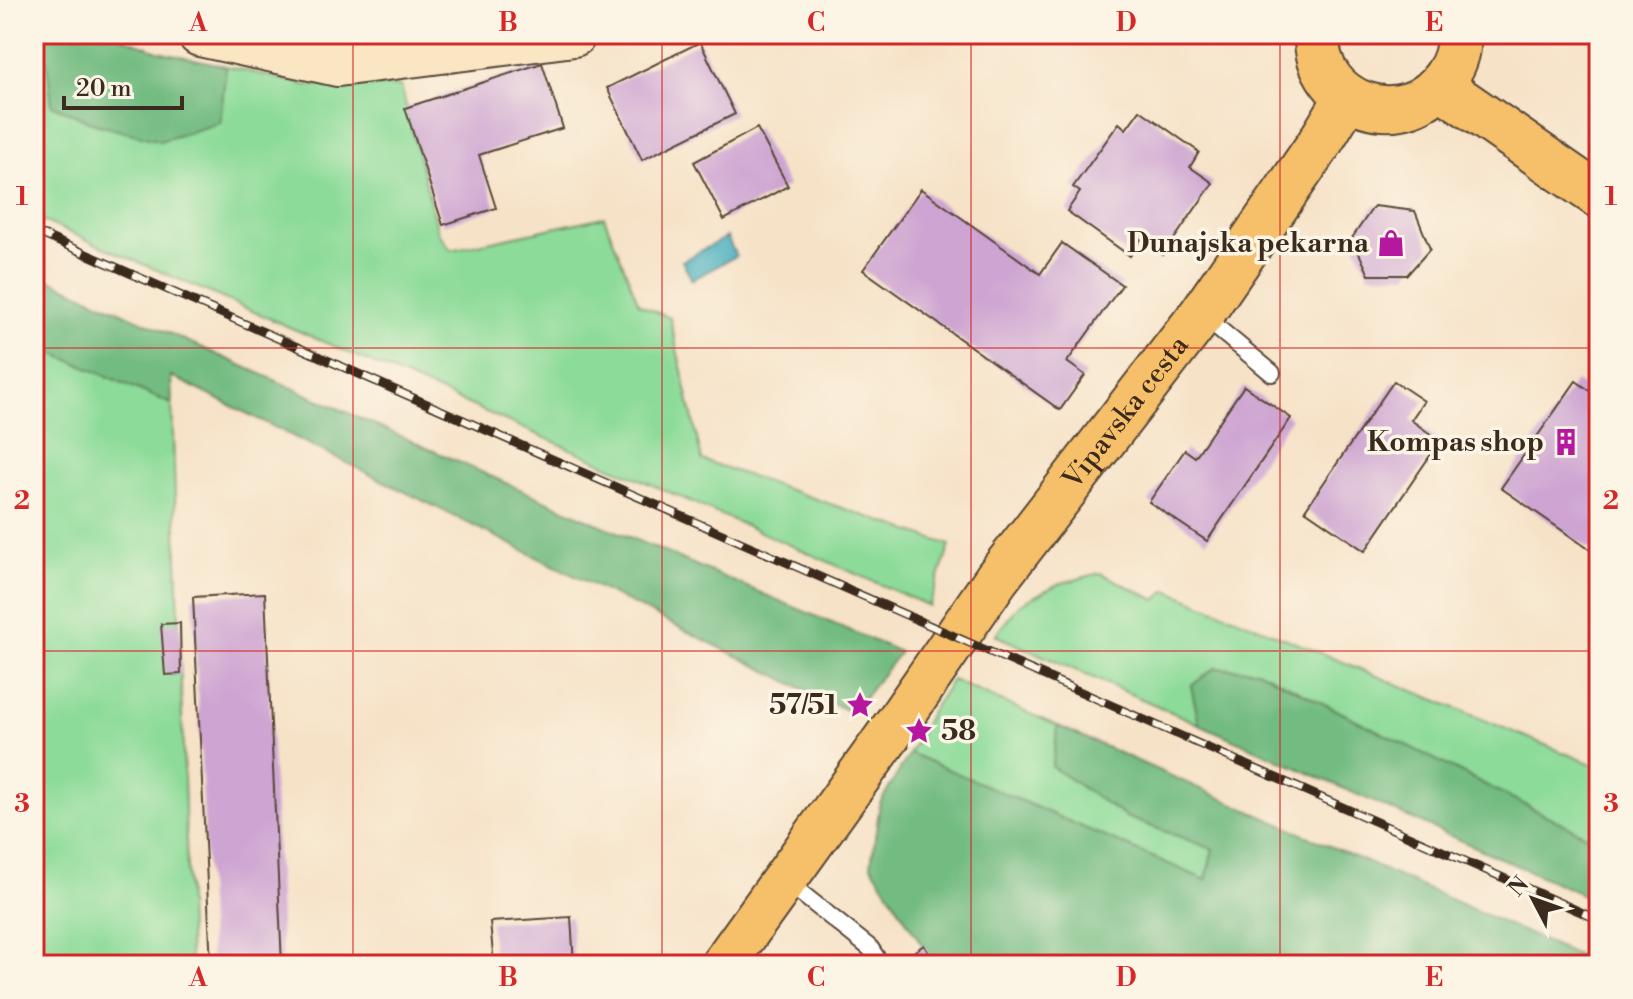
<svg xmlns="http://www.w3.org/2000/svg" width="1633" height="999" viewBox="0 0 1633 999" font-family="'Libre Bodoni',serif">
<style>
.green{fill:#8ddb99;stroke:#64825c;stroke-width:2}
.forest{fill:#72bb81;stroke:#567250;stroke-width:2}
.water{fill:#40acbe;stroke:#3e6b6e;stroke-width:2}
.building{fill:#cea5d2}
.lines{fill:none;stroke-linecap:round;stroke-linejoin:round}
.lane-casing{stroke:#574637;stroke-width:20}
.secondary-casing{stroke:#574637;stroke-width:48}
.primary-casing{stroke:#574637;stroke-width:48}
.lane{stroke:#fff;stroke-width:16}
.secondary{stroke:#fbe6c4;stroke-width:44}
.primary{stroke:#f6c06b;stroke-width:44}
.rail-casing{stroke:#3b2a1e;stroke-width:9}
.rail{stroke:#fcf5e5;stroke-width:6;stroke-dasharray:18;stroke-linecap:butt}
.grid{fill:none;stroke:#d62828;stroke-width:2;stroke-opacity:0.55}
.labels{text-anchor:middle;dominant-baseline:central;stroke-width:7;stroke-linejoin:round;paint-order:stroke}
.poi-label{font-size:28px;font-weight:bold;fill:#3b2a1e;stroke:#fcf5e5;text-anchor:end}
.street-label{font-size:28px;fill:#3b2a1e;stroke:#fcf5e5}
.neatline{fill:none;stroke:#d62828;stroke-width:3}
.grid-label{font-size:26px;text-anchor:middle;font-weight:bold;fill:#d62828}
</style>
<rect width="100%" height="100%" fill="#fcf5e5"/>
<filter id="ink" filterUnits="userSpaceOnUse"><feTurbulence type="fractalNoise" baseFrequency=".0125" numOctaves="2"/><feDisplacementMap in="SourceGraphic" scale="16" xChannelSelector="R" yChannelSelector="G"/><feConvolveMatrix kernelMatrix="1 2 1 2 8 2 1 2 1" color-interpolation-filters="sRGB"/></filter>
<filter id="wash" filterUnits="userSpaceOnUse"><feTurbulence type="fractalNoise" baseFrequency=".006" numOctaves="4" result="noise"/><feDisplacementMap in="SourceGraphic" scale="32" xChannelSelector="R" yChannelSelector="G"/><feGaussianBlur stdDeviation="1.8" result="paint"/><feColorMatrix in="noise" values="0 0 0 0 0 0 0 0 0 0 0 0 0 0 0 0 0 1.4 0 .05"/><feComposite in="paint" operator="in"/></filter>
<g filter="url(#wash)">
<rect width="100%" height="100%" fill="#f6e2c7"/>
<!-- green -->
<path class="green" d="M34 55 220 123 226 66 306 85 401 86 438 232 451 250 604 217 639 304 670 318 702 460 950 545 929 606 470 405 34 217Z
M34 345 172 404 190 965H34Z
M1100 573 1156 600 1167 590 1599 767V842L1257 670 1192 686 1199 724 995 635 1020 604 1058 584Z
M952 680 1058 726 1052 767 1126 817 1213 849 1205 883 910 753 930 713Z"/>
<!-- forest -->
<path class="forest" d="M34 34H113L158 51 226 66 220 123 160 141 95 124 52 105 47 61 34 55Z
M34 273 587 519 900 652 852 713 171 376 172 404 34 345Z
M1215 668 1257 670 1599 842V902L1199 724 1191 686Z
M1058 726 1599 965H935L871 865 880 803 910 753 1206 880 1213 849 1126 817 1052 767Z"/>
<!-- water -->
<path class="water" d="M727 237 736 256 692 280 682 261Z"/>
<g id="blocks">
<!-- building -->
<path class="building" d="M700 42 735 114 642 160 607 88Z
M542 63 563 128 479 155 496 208 443 225 405 108Z
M1140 110 1199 152 1190 167 1213 183 1163 255 1141 239 1130 256 1067 211 1080 192 1073 187 1119 123 1126 129Z
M757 128 788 186 724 220 694 162Z
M921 189 1040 274 1062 243 1122 285 1067 362 1085 375 1060 410 863 270Z
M1374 206 1415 211 1430 249 1407 275H1369L1352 238Z
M1394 381 1424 401 1411 420 1440 441 1365 551 1305 510Z
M1576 381 1599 397V556L1501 488Z
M1244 386 1291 418 1207 541 1149 502 1185 450 1195 457Z
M265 593 282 965H211L193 597Z
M180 623 181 674 165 675 161 624Z
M571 917 574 965H494L490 922Z
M924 945 933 961 927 965H922L915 951Z"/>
</g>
</g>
<g filter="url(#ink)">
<use href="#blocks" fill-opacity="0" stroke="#574637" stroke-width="2"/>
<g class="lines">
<!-- lane casing -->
<g class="lane-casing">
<path id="lane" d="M1203 316 1272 373
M787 882 870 948 881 965"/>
</g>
<!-- secondary casing -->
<g class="secondary-casing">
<path id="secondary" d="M200 34 338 64 574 34"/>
</g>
<!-- primary casing -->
<g class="primary-casing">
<g id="primary">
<path d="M1317 34C1314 107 1408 136 1447 75 1455 63 1460 48 1458 34"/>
<path d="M1440 86 1599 196"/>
<path id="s1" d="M723 965 898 722 997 578 1201 315 1319 144 1348 96"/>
</g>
</g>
<!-- lane -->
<use href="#lane" class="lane"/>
<!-- secondary -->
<use href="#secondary" class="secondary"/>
<!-- primary -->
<use href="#primary" class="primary"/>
<!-- rail casing -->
<g class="rail-casing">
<path id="rail" d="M34 231 1599 920"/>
</g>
<!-- rail -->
<use href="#rail" class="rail"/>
</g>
</g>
<!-- grid -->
<path class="grid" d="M353 34V965M662 34V965M971 34V965M1280 34V965M34 348H1599M34 651H1599"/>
<!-- icons -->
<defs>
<g id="shop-bare" transform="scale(2.16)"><path d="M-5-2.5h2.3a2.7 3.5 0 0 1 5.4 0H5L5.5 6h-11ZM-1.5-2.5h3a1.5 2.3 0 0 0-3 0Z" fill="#b5179e" stroke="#fcf5e5" stroke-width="2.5" paint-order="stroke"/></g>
<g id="building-bare" transform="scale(2.16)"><path d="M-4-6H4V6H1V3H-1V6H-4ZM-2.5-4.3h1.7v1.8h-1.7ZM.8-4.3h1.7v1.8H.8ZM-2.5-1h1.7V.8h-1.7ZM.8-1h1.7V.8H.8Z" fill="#b5179e" stroke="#fcf5e5" stroke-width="2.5" paint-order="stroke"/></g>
<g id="sight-bare" transform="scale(2.16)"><path d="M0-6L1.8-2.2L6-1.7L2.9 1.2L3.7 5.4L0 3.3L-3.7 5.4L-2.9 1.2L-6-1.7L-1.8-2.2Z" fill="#b5179e" stroke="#fcf5e5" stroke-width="2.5" paint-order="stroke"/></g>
</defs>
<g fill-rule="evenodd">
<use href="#shop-bare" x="1391" y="243"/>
<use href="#building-bare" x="1566" y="442"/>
<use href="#sight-bare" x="860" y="705"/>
<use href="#sight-bare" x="919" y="731"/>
</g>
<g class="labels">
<!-- poi labels -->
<g class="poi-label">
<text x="1369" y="243">Dunajska pekarna</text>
<text x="1544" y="442">Kompas shop</text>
<text x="838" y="705">57/51</text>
<text x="941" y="731" text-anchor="start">58</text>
</g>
<!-- street labels -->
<g class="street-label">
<text stroke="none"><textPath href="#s1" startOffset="684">Vipavska cesta</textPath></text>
</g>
</g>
<!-- margin -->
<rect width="1633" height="999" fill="none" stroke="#fcf5e5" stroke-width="88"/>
<!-- north arrow -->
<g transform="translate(1533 899) rotate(311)" stroke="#fcf5e5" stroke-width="6" paint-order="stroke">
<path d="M0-6L14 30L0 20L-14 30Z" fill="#3b2a1e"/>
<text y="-12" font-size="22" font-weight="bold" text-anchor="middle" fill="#3b2a1e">N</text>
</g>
<!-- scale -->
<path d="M64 96v12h118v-12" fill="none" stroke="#3b2a1e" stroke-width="4"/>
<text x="76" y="96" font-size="24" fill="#3b2a1e" stroke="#fcf5e5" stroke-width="6" paint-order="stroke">20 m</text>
<rect x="44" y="44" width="1545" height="911" class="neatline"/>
<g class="grid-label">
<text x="198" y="31">A</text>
<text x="508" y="31">B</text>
<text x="816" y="31">C</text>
<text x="1126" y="31">D</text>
<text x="1434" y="31">E</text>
<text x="22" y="205">1</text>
<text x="1611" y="205">1</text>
<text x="22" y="509">2</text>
<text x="1611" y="509">2</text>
<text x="22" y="812">3</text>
<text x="1611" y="812">3</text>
<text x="198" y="986">A</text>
<text x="508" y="986">B</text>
<text x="816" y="986">C</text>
<text x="1126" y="986">D</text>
<text x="1434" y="986">E</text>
</g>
</svg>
